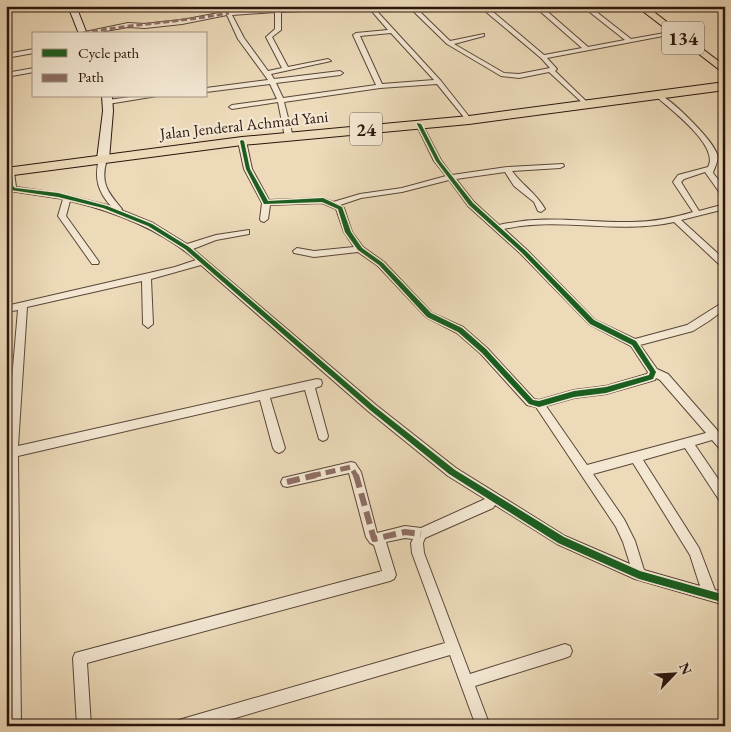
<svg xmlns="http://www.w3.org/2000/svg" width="731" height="732" viewBox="0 0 731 732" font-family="'EB Garamond',serif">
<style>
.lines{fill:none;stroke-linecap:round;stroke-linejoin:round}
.street-casing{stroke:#5a4638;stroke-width:2}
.secondary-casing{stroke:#2a150d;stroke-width:2}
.primary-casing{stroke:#2a150d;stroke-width:2}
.highway-casing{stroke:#2a150d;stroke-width:2}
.street{fill:#f3e7d2;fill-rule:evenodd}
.secondary{fill:#f3e7d2;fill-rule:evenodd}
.primary{fill:#ecdab9;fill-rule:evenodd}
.highway{fill:#ecdab9;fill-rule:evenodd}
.quiet-far2{stroke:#8d6e63;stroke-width:3;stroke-dasharray:6 3;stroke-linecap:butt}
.quiet-far1{stroke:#8d6e63;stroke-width:5;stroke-dasharray:10 5;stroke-linecap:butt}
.quiet{stroke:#8d6e63;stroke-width:6;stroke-dasharray:13 6;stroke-linecap:butt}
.cycleway-casing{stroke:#f3e7d2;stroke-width:3}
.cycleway{fill:#1b5e20;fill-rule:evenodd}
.labels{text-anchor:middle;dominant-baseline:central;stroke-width:4.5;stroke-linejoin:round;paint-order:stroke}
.far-street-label{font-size:16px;fill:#2a150d;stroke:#f3e7d2}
.shield{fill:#f3e7d2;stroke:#665448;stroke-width:1}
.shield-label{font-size:19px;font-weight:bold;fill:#2a150d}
</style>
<rect width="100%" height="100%" fill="#ecdab9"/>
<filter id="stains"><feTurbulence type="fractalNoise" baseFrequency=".004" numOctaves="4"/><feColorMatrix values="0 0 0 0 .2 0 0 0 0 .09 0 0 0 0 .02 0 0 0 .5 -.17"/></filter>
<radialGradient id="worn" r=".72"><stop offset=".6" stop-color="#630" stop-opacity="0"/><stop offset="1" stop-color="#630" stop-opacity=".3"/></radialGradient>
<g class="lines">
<!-- street casing -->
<g class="street-casing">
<path id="street" d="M11 6H20L6 12V8Z
M335 6H377L374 8 441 81 471 119V121H467L437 84 380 88 284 102 293 137 289 139 285 137 278 102 232 109 229 107 232 105 277 99 270 84 206 92V88L268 80 238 39 227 15 182 24 145 28 128 27 89 34 80 33 128 23 145 24 182 20 229 11ZM369 8 388 30 356 33 353 35 376 85 283 98 276 83 340 75 343 73 340 71 274 79 271 74 331 61 328 59 288 67 272 37 281 30V12ZM275 12V29L266 37 282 68 268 71 244 38 232 15ZM391 33 434 80 382 84 360 36Z
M408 6H414L450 41 484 34V36L454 44 504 73 519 74 550 68 541 58 479 6H486L544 55 582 48 534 6H541L588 47 625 40 582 6H589L631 39 676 31 679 33 547 58 557 69 555 71 588 103 589 104 586 106 549 72 519 78 501 76 447 44Z
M34 49V53L6 58V54Z
M34 68V72L6 77V73Z
M659 94C673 101 712 139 717 154 719 161 715 166 713 173L725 188V196H722L705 172 684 179 681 182 699 211 725 204V209L681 220 725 260V268L722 267 674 222C617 235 560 216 504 229L527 250 595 320 635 339 687 325 725 301V309L709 321 693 331 640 345 657 369 668 374 725 439V452L721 450 712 440 695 445 725 489V504L721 503 685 448 643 460 699 548 715 590 725 592V605L635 579 557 544 495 505 493 508 425 538 423 543 424 553 470 674 565 644 570 646 572 651 570 656 565 658 475 686 490 726H476L450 655 208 726H175L177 721 182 719 445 643 412 553 411 543 413 539 405 538 386 542 396 575 394 579 390 581 87 663 91 726H77L73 658 75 653 382 571 374 545 370 543 366 537 349 473 287 487 283 486 281 482 283 478 351 462 355 463 361 472 377 533 405 526 421 528 485 499 448 476 368 411 201 265 151 279 153 324 148 328 143 324 142 281 27 307 18 446 317 379 321 380 322 383 321 386 315 388 328 436 327 439 323 441 319 439 305 390 270 398 285 448 283 451 279 453 275 451 273 448 260 400 18 456 21 726H7L6 449 18 310 6 312V306L175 267 196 260C160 229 116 212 70 201L66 216 99 262 98 264H92L58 216 63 199 10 191 7 186V170H13L14 172 16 187 58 193 111 206C98 192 94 178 99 159L103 157 107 159C100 183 107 191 122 209L121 210 153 223 187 244 216 235 249 230V234L216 240 193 249 376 405 456 468 565 536 630 564 623 542 616 527 536 407 527 405 481 354 457 333 426 317 378 266 358 252 314 257 294 253 293 251 297 248 314 251 354 247 344 232 336 209 322 203 270 205 268 219 264 222 261 221 260 219 262 203 244 169 238 141 242 139 246 141 252 169 269 200 323 198 333 202 360 194 402 188 446 176 434 161 416 124 419 122 422 124 441 160 452 175 507 167 563 164 564 166 560 168 512 171C522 185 537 194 545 209L541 212 538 211 534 202 514 186 505 172 456 179 474 202 499 225C547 214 585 223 632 222 653 222 673 218 693 212L673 182 678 175 708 167C720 146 671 110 657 97L656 96ZM449 180 468 206 521 254 589 324 631 346 648 372 647 374 606 386 574 390 539 400 534 399 487 348 463 327 432 313 384 262 363 247 352 232 344 208 340 205 361 198 402 192ZM656 378 660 380 706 433 587 465 546 406 574 398 606 394 655 380ZM633 463 690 555 700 586 644 570 635 541 624 519 593 474Z
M137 96H157L108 104 105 102 108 100Z"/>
</g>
<!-- secondary casing -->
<g class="secondary-casing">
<path id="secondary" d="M68 6H76L87 34H79Z
M102 96H112L113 111 109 159 103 162 97 159 103 111Z"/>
</g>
<!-- primary casing -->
<g class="primary-casing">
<path id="primary" d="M636 6H646L725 66V74Z"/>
</g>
<!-- highway casing -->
<g class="highway-casing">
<path id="highway" d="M725 82V90L469 124 242 145 6 176V168L242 137 469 116Z"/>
</g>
<!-- street -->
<use href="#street" class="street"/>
<!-- secondary -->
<use href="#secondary" class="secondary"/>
<!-- primary -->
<use href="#primary" class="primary"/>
<!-- highway -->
<use href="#highway" class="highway"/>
<!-- quiet-far2 -->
<path class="quiet-far2" d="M83 33C132 24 180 22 229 13"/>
<!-- quiet-far1 -->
<path class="quiet-far1" d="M311 476 351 467 356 476"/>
<!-- quiet -->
<path class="quiet" d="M356 475 374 539 405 532 421 534
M287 482 316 475"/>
<!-- cycleway casing -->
<g class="cycleway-casing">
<path id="cycleway" d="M417 123 421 124 440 161 473 203 526 251 594 320 636 341 656 372 653 379 606 393 574 397 539 407 529 404 482 353 458 332 427 317 379 265 358 250 345 232 338 209 322 202 264 204 246 169 240 141 242 140 244 141 250 169 268 201 323 198 342 207 351 232 362 248 383 263 431 313 462 328 486 349 533 400 539 401 574 391 606 387 649 375 650 372 632 345 590 324 522 253 469 205 436 161 417 124Z
M8 171H12V172L13 186 15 188 58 193 107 206 152 224 189 247 374 406 455 470 564 537 640 571 725 595V603L639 579 558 543 449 474 370 410 185 249 148 226 103 208 58 197 11 190 9 186Z"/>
</g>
<!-- cycleway -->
<use href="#cycleway" class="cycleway"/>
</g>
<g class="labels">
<!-- far-street labels -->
<g class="far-street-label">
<text transform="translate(244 125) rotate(-6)">Jalan Jenderal Achmad Yani</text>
</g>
<!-- shield labels -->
<g class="shield">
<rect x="662" y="21.5" width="42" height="33" rx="4"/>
<rect x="350" y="112.5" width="32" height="33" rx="4"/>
</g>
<g class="shield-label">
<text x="683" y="38">134</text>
<text x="366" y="129">24</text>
</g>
</g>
<!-- margin -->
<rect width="731" height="732" fill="none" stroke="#ecdab9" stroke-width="25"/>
<rect x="8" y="8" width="716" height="717" fill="none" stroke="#2a150d" stroke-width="2.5"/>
<rect x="12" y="12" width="706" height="707" fill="none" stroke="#2a150d"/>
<!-- legend -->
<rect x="32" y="32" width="175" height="65" fill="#f3e7d2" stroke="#a39383"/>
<rect x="42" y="49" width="25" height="8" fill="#1b5e20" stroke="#a39383"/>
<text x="78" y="58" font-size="15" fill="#2a150d">Cycle path</text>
<rect x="42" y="74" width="25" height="8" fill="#8d6e63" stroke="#a39383"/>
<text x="78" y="82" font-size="15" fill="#2a150d">Path</text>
<!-- north arrow -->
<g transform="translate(674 674) rotate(65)" stroke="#f3e7d2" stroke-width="4" paint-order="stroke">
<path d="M0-4L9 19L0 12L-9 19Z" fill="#2a150d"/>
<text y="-8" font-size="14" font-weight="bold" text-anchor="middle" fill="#2a150d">N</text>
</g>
<rect width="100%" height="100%" filter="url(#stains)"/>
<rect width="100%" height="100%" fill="url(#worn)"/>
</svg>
